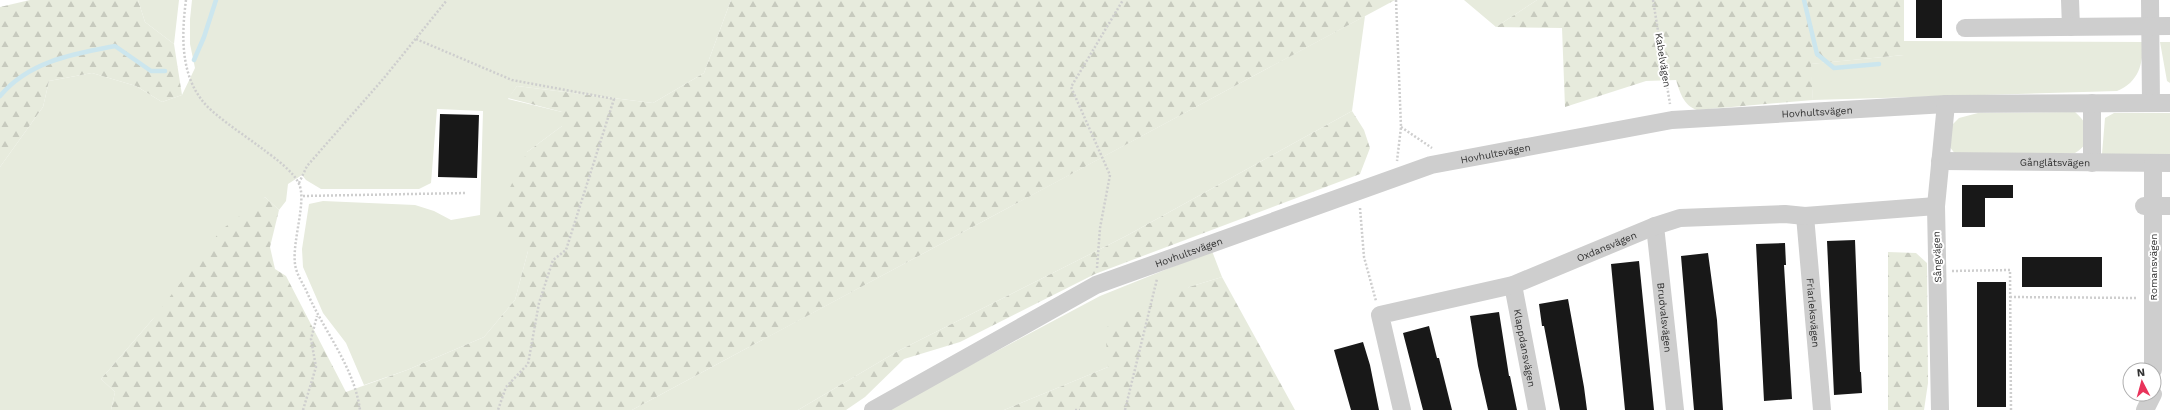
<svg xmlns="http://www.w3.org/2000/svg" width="2170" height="410" viewBox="0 0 2170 410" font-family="'Work Sans',sans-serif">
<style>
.grass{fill:#e7ebdd}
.forest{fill:url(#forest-firs)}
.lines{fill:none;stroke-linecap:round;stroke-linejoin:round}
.stream{stroke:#cce6ee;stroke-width:4.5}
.building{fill:#181818}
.path{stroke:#cecece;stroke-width:2.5;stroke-dasharray:2 2;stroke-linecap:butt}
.minor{stroke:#cecece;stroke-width:18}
.labels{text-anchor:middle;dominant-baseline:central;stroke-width:4;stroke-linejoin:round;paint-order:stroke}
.street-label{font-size:10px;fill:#313131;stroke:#fff}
</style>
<defs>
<pattern id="forest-firs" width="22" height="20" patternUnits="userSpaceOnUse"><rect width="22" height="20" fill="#e7ebdd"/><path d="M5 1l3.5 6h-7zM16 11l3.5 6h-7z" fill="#c7cabe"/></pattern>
</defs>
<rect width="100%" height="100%" fill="#fff"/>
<!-- grass -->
<path class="grass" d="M138 0H179L174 44 145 22Z
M192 0H731L704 73 653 103 517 86 508 99 562 112V126L527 152 528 251 515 300 484 337 407 370 364 385 346 343 323 313 303 267 302 249 309 204 323 201 415 205 434 211 451 220 480 215 483 111 437 109 431 183 419 189H321L306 180 302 175 288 184 286 201 279 210 265 197 152 320 101 379 115 392 111 410H0V167L43 107 49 81 92 73 136 86 162 102 182 95 195 68 190 44V19Z
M1464 0H1537L1496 27Z
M1365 16 1352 111 1126 236 898 351 798 410H632Z
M1904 41 2143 42C2143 64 2139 82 2117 91L1813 100 1810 64 1904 55Z
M2160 42H2170V83L2167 81Z
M2075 112C2091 126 2094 141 2075 153L1956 155 1949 146 1951 126 1959 118 1978 113Z
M2114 113H2170V155L2102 154 2105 118Z
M1212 251 1222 277 1189 287 1108 367 1004 410H890L914 395 1100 296Z"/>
<!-- forest -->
<path class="forest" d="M30 0H138L145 22 174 44 182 95 162 102 136 86 92 73 49 81 43 107 0 167V7Z
M731 0H1395L632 410H111L115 392 101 379 152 320 221 230 265 197 279 210 270 247 275 269 286 276 346 392 407 370 484 337 515 300 528 251 496 217 527 152 562 126V112L508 98 517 86 653 103 704 73Z
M1537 0H1904V55L1811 64 1813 100 1697 110C1683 105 1680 92 1676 80L1646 81 1565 107 1562 28 1496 27Z
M1352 111 1364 130 1370 148 1360 174 1095 274 960 342 904 359 865 397 846 410H798L898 351 1126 236Z
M1888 252 1916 253 1927 263 1928 383 1924 410H1888Z
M1222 277 1295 410H1004L1108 367 1105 328 1189 287Z"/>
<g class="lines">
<!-- stream -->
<path class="stream" d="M1804 0 1817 54 1834 68 1879 64
M194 60 204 37 216 0
M0 96C29 61 73 54 115 46L151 71H165"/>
</g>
<!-- building -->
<path class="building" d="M1916 0H1942V38H1916Z
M440 114 479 115 477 178 438 177Z
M1962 185H2013V198H1985V227H1962Z
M1855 240 1860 372H1861L1862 393 1834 395 1827 241Z
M1785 243 1786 265H1784L1792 399 1764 401 1756 244Z
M1708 253 1717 320 1723 410H1694L1681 256Z
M2022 257H2102V287H2022Z
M1639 261 1654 410H1625L1611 264Z
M1977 282H2006V407H1977Z
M1568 299 1584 387 1587 410H1560L1544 326H1542L1539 304Z
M1499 312 1509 376H1510L1517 410H1488L1478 366 1470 316Z
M1429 326 1437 358H1439L1452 410H1423L1417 387 1403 333Z
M1363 342 1370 365 1379 410H1351L1334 350Z"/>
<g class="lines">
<!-- path -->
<path class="path" d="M186 0C181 38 180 82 211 110 228 125 247 137 264 150 275 158 294 172 299 184 307 201 292 241 295 264 296 273 302 282 306 290 323 330 354 366 360 410
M1396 0 1401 127 1397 161
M1653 0 1670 104
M416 39 512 80 614 99 566 250 553 260 539 303 528 364 506 387 498 410
M1401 127 1432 148
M299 183 307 166 384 78 447 0
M303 196 466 193
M1360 208 1364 257 1376 301
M1097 268 1100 228 1110 175 1071 87 1123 0
M1952 271 2010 270 2011 410
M2010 297 2138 298
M303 410 316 367 311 339 317 316
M1075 410H1080
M1125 410 1157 279"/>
<!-- minor -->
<g class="minor">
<path d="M2070 0 2071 27"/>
<path d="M2150 0 2151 103"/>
<path d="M1965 28 2170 26"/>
<path d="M2092 103V163"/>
<path id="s1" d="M1940 161 2170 163"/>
<path d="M2144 206H2170"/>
<path id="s2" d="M1805 216 1822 410"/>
<path id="s3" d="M1655 226 1675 410"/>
<path id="s4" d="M1513 285 1537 410"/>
<path d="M2153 370V163"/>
<path id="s5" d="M873 410 1096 285 1431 165 1672 120 1946 104 2170 103"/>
<path id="s6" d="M1402 410 1380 315 1513 285 1655 226 1680 218 1785 214 1805 216 1936 206"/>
<path d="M1940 410 1936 206 1946 104"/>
<path d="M2145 410 2153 394"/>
</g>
</g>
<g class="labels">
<!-- street labels -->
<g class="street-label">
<text transform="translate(1663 60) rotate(81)">Kabelvägen</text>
<text stroke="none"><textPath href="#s5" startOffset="1002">Hovhultsvägen</textPath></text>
<text stroke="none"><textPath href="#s5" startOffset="677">Hovhultsvägen</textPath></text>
<text stroke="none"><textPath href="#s1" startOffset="115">Gånglåtsvägen</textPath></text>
<text stroke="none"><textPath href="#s6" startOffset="335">Oxdansvägen</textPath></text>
<text stroke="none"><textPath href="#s5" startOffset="354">Hovhultsvägen</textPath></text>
<text transform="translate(1937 257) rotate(-92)">Sångvägen</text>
<text transform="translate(2153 267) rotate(-90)">Romansvägen</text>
<text stroke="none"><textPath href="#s2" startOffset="97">Friarleksvägen</textPath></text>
<text stroke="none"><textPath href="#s3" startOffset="92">Brudvalsvägen</textPath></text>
<text stroke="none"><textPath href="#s4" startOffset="64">Klappdansvägen</textPath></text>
</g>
</g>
<!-- north arrow -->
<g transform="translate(2142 382) rotate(354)"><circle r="19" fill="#ffffff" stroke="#adadad"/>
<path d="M0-3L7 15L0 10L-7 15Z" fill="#e9335b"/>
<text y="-6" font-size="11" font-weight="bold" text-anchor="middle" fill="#313131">N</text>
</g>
</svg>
